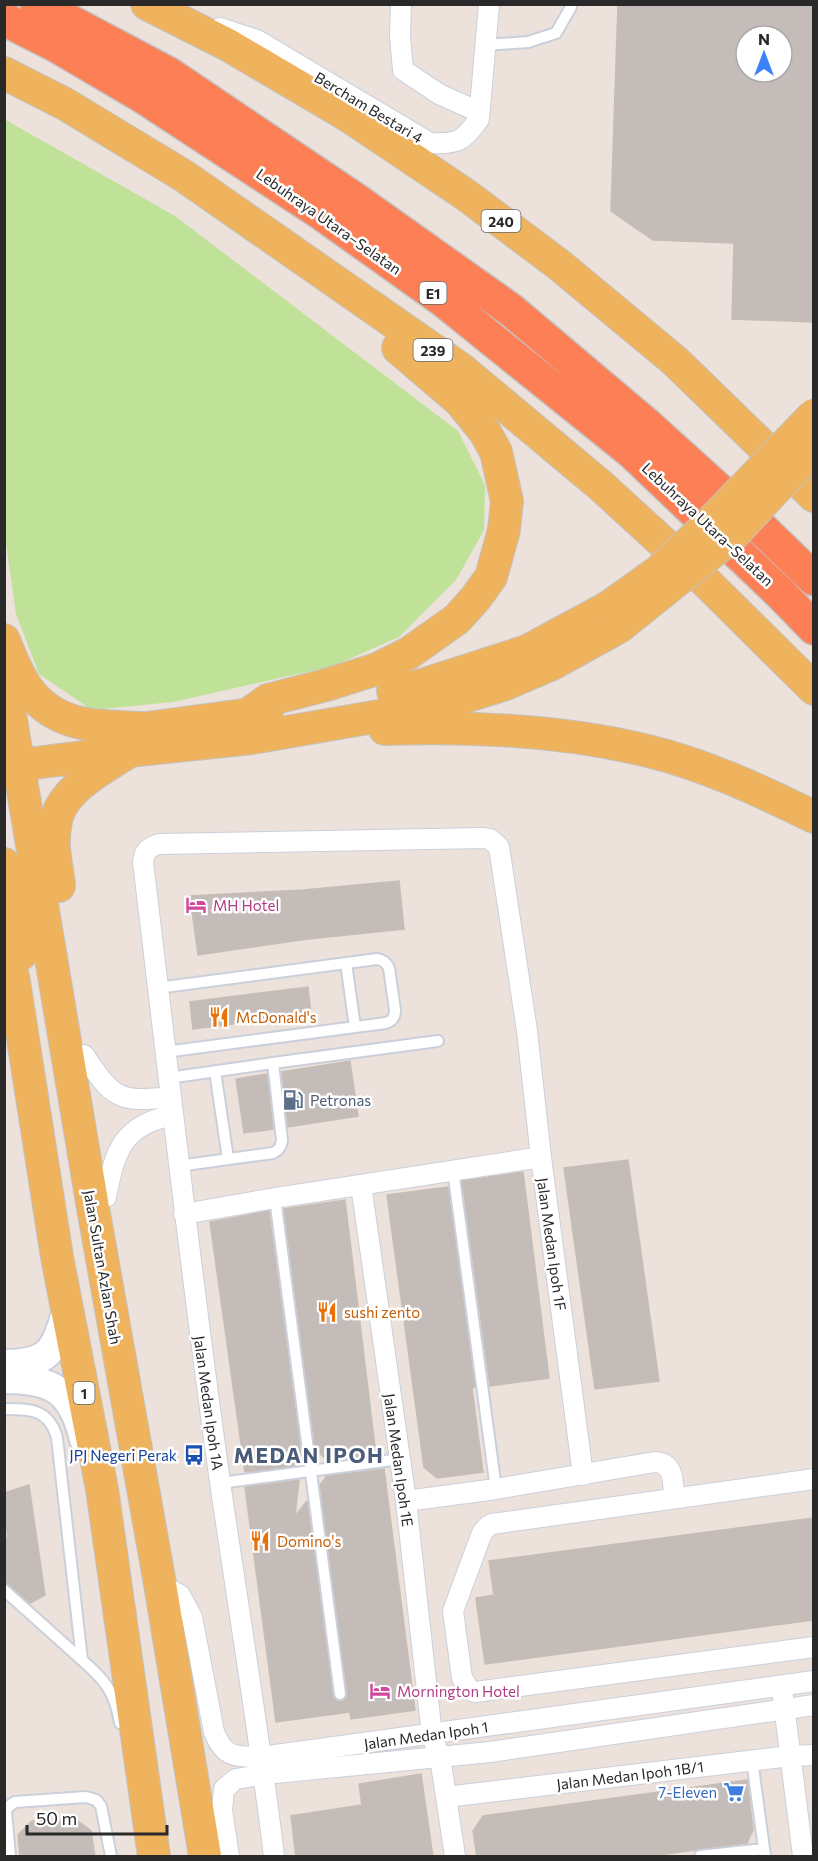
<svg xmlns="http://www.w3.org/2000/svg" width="818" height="1861" viewBox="0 0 818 1861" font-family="Commissioner,sans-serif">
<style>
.green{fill:#bfe298}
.building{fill:#c4bcb8;stroke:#c7bdb5;stroke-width:1.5;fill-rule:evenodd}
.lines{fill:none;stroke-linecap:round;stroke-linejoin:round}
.lane-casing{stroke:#cad0db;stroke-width:14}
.street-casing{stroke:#cad0db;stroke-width:22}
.secondary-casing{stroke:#cad0db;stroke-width:32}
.primary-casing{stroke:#c3c3c3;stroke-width:34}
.highway-casing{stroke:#c3c3c3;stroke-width:36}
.lane{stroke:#fff;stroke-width:10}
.street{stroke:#fff;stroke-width:20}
.secondary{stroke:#fff;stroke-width:28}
.primary{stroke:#efb25d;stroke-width:32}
.highway{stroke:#fc7f56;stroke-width:33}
.primary-bridge-casing{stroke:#c3c3c3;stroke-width:34;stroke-linecap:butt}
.primary-bridge{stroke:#efb25d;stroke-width:32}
.labels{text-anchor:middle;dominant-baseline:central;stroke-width:5;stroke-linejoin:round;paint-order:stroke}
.shield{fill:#fff;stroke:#696969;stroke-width:1.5}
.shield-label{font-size:14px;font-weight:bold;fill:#292929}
.street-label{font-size:15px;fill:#292929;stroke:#fff}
.hotel-label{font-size:15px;fill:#b23c85;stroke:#fff;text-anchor:start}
.food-label{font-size:15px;fill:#c56008;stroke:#fff;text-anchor:start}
.service-label{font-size:15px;fill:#4e5e75;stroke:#fff;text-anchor:start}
.transit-label{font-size:15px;fill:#164399;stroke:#fff;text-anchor:end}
.shop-label{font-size:15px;fill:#366cbe;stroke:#fff;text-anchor:end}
.district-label{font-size:21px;font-weight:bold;letter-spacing:1.5px;fill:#4a5c7a;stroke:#fff}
</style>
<rect width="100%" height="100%" fill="#ece2db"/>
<!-- green -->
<path class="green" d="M4 119 175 216 458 431 485 485 484 530 456 580 399 637 333 666 173 702 92 710 39 674 16 614 5 536Z"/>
<!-- building -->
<path class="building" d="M618 4H813V322L732 319 734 243 653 240 611 211ZM746 36H782V72H746Z
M399 881 404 929 308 939 198 955 190 896 303 890Z
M308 987 311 1014 193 1029 190 1002Z
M350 1061 358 1116 288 1127 282 1072Z
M267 1074 273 1129 244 1133 236 1079Z
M628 1160 659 1381 595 1389 564 1168Z
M523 1172 549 1378 490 1386 462 1181Z
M448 1187 475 1387 472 1388 483 1472 437 1478 424 1467 387 1195Z
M345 1200 376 1455 327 1461 315 1448 284 1209Z
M269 1211 302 1460 301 1465 245 1472 210 1222Z
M384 1469 415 1710 351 1719 350 1712 276 1722 245 1487 299 1480 295 1516 307 1501 333 1695 337 1701H342L347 1697V1693L320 1485 327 1476Z
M29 1485 45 1595 30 1603 9 1584 4 1583V1539L8 1537 4 1514V1493Z
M813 1518V1620L485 1664 476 1598 494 1595 489 1561Z
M421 1774 433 1857H296L291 1816 362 1805 359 1784Z
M747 1780 753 1830 747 1843 644 1857H477L473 1831 483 1816Z
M32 1821H78L91 1831 95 1857H20L18 1835Z"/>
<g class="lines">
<!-- lane casing -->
<g class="lane-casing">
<path id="lane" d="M485 45 528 42 556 33 571 7
M346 963 355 1027
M157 988 377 959C383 960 386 962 389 968L395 1010C395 1017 393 1020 386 1023L165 1052
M273 1063 438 1041
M215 1071 228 1159
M168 1078 273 1063 282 1140C281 1147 279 1150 273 1153L178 1166
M453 1170 496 1489
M275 1198 340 1694
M4 1409C31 1409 49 1409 57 1438L82 1660C105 1680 115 1692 120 1723
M220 1483 400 1459
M4 1590 82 1660
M752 1760 765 1856
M10 1856 6 1811 9 1806 15 1802 86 1797 96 1800 101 1806 111 1856
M700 1856 764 1849"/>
</g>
<!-- street casing -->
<g class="street-casing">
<path id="street" d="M401 4 400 36 403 70 439 94 479 112
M220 28 257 40 430 143C457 144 463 142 479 119L489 4
M84 1055C113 1098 118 1103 170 1097
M361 1185 406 1501 432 1735 436 1747
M106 1197C115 1151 122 1125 173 1115
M184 1214 275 1198 541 1157
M814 1479 492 1524 488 1526 482 1533 453 1611 462 1678 469 1689 475 1692 814 1647
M406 1501 496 1489 655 1462C675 1463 673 1483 674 1498
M160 1584 180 1595 192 1617 214 1732C225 1759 235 1756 261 1757L814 1681
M783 1697 803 1856
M440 1757 455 1856
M446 1797 790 1756 814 1755
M229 1856 222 1810 224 1789 236 1779 265 1774 490 1752 814 1705
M274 1856C259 1731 238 1607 220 1482 191 1276 168 1069 143 862 144 851 149 847 159 844L484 838 490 839 499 847 527 1031 541 1157 583 1475"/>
</g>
<!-- secondary casing -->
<g class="secondary-casing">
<path id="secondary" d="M4 1364C50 1364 54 1351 67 1311
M4 1379C53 1379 72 1390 84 1439"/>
</g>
<!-- primary casing -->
<g class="primary-casing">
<path id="primary" d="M147 4 228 45 347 115 466 195 558 264 675 361 814 496
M4 73 65 104 184 176 461 369 600 485 706 582 814 689
M4 640C19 680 34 711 77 722 95 727 123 727 142 728
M4 678 93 1208 160 1584 205 1856
M393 691 422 685 527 651 607 608
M247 715 268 700 326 685 377 669 409 653 457 619 475 599 491 577 504 530 507 501 496 452 485 432 460 401 398 348
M147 728 267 712
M385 729C474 726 562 730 648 751 706 765 761 791 814 817
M4 755 19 765 130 751 252 738 391 714 461 698 503 685 552 664 619 627
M4 864 21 954
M59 886C58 872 54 858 54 844 54 832 55 817 61 807 75 782 107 766 130 751
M4 932 14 982 57 1257 102 1489 154 1856"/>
</g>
<!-- highway casing -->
<g class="highway-casing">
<path id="highway" d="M37 4 169 74 356 200 511 310 646 424 762 529 814 579
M4 19 57 46 142 96 321 213 443 300 633 453 781 594 814 628"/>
</g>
<!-- lane -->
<use href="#lane" class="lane"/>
<!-- street -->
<use href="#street" class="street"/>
<!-- secondary -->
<use href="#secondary" class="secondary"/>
<!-- primary -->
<use href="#primary" class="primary"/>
<!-- highway -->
<use href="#highway" class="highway"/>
<!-- primary-bridge casing -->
<g class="primary-bridge-casing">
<path id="primary-bridge" d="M607 608 659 571 710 523 814 415
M619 627 730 538 814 448"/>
</g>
<!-- primary-bridge -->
<use href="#primary-bridge" class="primary-bridge"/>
</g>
<!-- icons -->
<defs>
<g id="hotel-bare" transform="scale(1.62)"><path d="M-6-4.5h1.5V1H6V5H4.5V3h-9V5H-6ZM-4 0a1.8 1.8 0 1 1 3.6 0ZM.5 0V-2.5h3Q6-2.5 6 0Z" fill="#d1479c" stroke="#fff" stroke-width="2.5" paint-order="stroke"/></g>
<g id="restaurant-bare" transform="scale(1.62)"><path d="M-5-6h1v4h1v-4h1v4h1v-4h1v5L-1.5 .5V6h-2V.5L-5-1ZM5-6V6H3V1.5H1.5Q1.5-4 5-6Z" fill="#e8710a" stroke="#fff" stroke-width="2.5" paint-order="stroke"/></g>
<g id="fuel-bare" transform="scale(1.62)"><path d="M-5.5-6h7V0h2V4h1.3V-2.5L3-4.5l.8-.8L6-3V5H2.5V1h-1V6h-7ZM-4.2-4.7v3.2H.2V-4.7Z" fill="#5c6f8a" stroke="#fff" stroke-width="2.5" paint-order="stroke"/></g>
<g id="bus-bare" transform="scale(1.62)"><path d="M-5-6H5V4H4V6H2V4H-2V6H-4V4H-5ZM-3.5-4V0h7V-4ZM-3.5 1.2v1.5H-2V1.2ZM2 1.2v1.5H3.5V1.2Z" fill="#1a4fb4" stroke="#fff" stroke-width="2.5" paint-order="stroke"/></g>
<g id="supermarket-bare" transform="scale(1.62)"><path d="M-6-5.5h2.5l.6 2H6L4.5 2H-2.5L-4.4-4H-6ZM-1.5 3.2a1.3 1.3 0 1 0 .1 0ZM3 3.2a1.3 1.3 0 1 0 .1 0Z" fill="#3f7fe0" stroke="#fff" stroke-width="2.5" paint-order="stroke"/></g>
</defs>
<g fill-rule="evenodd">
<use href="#hotel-bare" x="196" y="905"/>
<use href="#restaurant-bare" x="219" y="1017"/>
<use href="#fuel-bare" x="293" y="1100"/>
<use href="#restaurant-bare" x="327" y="1312"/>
<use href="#bus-bare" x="194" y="1455"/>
<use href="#restaurant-bare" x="260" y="1541"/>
<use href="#hotel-bare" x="380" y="1691"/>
<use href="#supermarket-bare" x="734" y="1792"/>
</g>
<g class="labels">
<!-- shield labels -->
<g class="shield">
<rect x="481.5" y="210" width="39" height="22" rx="4.5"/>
<rect x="419.5" y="282" width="27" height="22" rx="4.5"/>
<rect x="413.5" y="339" width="39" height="22" rx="4.5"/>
<rect x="73.5" y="1382" width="21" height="22" rx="4.5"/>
</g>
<g class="shield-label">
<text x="501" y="221">240</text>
<text x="433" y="293">E1</text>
<text x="433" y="350">239</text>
<text x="84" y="1393">1</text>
</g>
<!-- street labels -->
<g class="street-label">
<text transform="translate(369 107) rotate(31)">Bercham Bestari 4</text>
<text transform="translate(329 221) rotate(35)">Lebuhraya Utara–Selatan</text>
<text transform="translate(708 524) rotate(43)">Lebuhraya Utara–Selatan</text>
<text transform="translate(552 1244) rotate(82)">Jalan Medan Ipoh 1F</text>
<text transform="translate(103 1267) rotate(80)">Jalan Sultan Azlan Shah</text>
<text transform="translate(209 1403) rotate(82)">Jalan Medan Ipoh 1A</text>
<text transform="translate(399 1460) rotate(82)">Jalan Medan Ipoh 1E</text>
<text transform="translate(426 1735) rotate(-8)">Jalan Medan Ipoh 1</text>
<text transform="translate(630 1775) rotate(-7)">Jalan Medan Ipoh 1B/1</text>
</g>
<!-- hotel labels -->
<g class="hotel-label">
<text x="213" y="905">MH Hotel</text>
<text x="397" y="1691">Mornington Hotel</text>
</g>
<!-- food labels -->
<g class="food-label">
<text x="236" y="1017">McDonald's</text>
<text x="344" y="1312">sushi zento</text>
<text x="277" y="1541">Domino's</text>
</g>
<!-- service labels -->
<g class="service-label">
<text x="310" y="1100">Petronas</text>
</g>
<!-- transit labels -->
<g class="transit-label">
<text x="177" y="1455">JPJ Negeri Perak</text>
</g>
<!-- shop labels -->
<g class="shop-label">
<text x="717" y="1792">7-Eleven</text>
</g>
<!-- district labels -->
<g class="district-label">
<text x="309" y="1454">MEDAN IPOH</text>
</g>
</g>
<!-- border -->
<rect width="818" height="1861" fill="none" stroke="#292929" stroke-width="12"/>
<!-- north arrow -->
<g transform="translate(764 54)"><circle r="28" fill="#ffffff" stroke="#a9a9a9" stroke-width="1.5"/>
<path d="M0-4.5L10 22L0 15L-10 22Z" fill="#3c82f8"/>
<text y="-9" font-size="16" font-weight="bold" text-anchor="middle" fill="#292929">N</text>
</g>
<!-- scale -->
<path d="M27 1825v9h140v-9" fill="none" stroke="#292929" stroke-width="3"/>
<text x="36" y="1825" font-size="18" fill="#292929" stroke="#ffffff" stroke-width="4.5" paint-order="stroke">50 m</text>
</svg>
